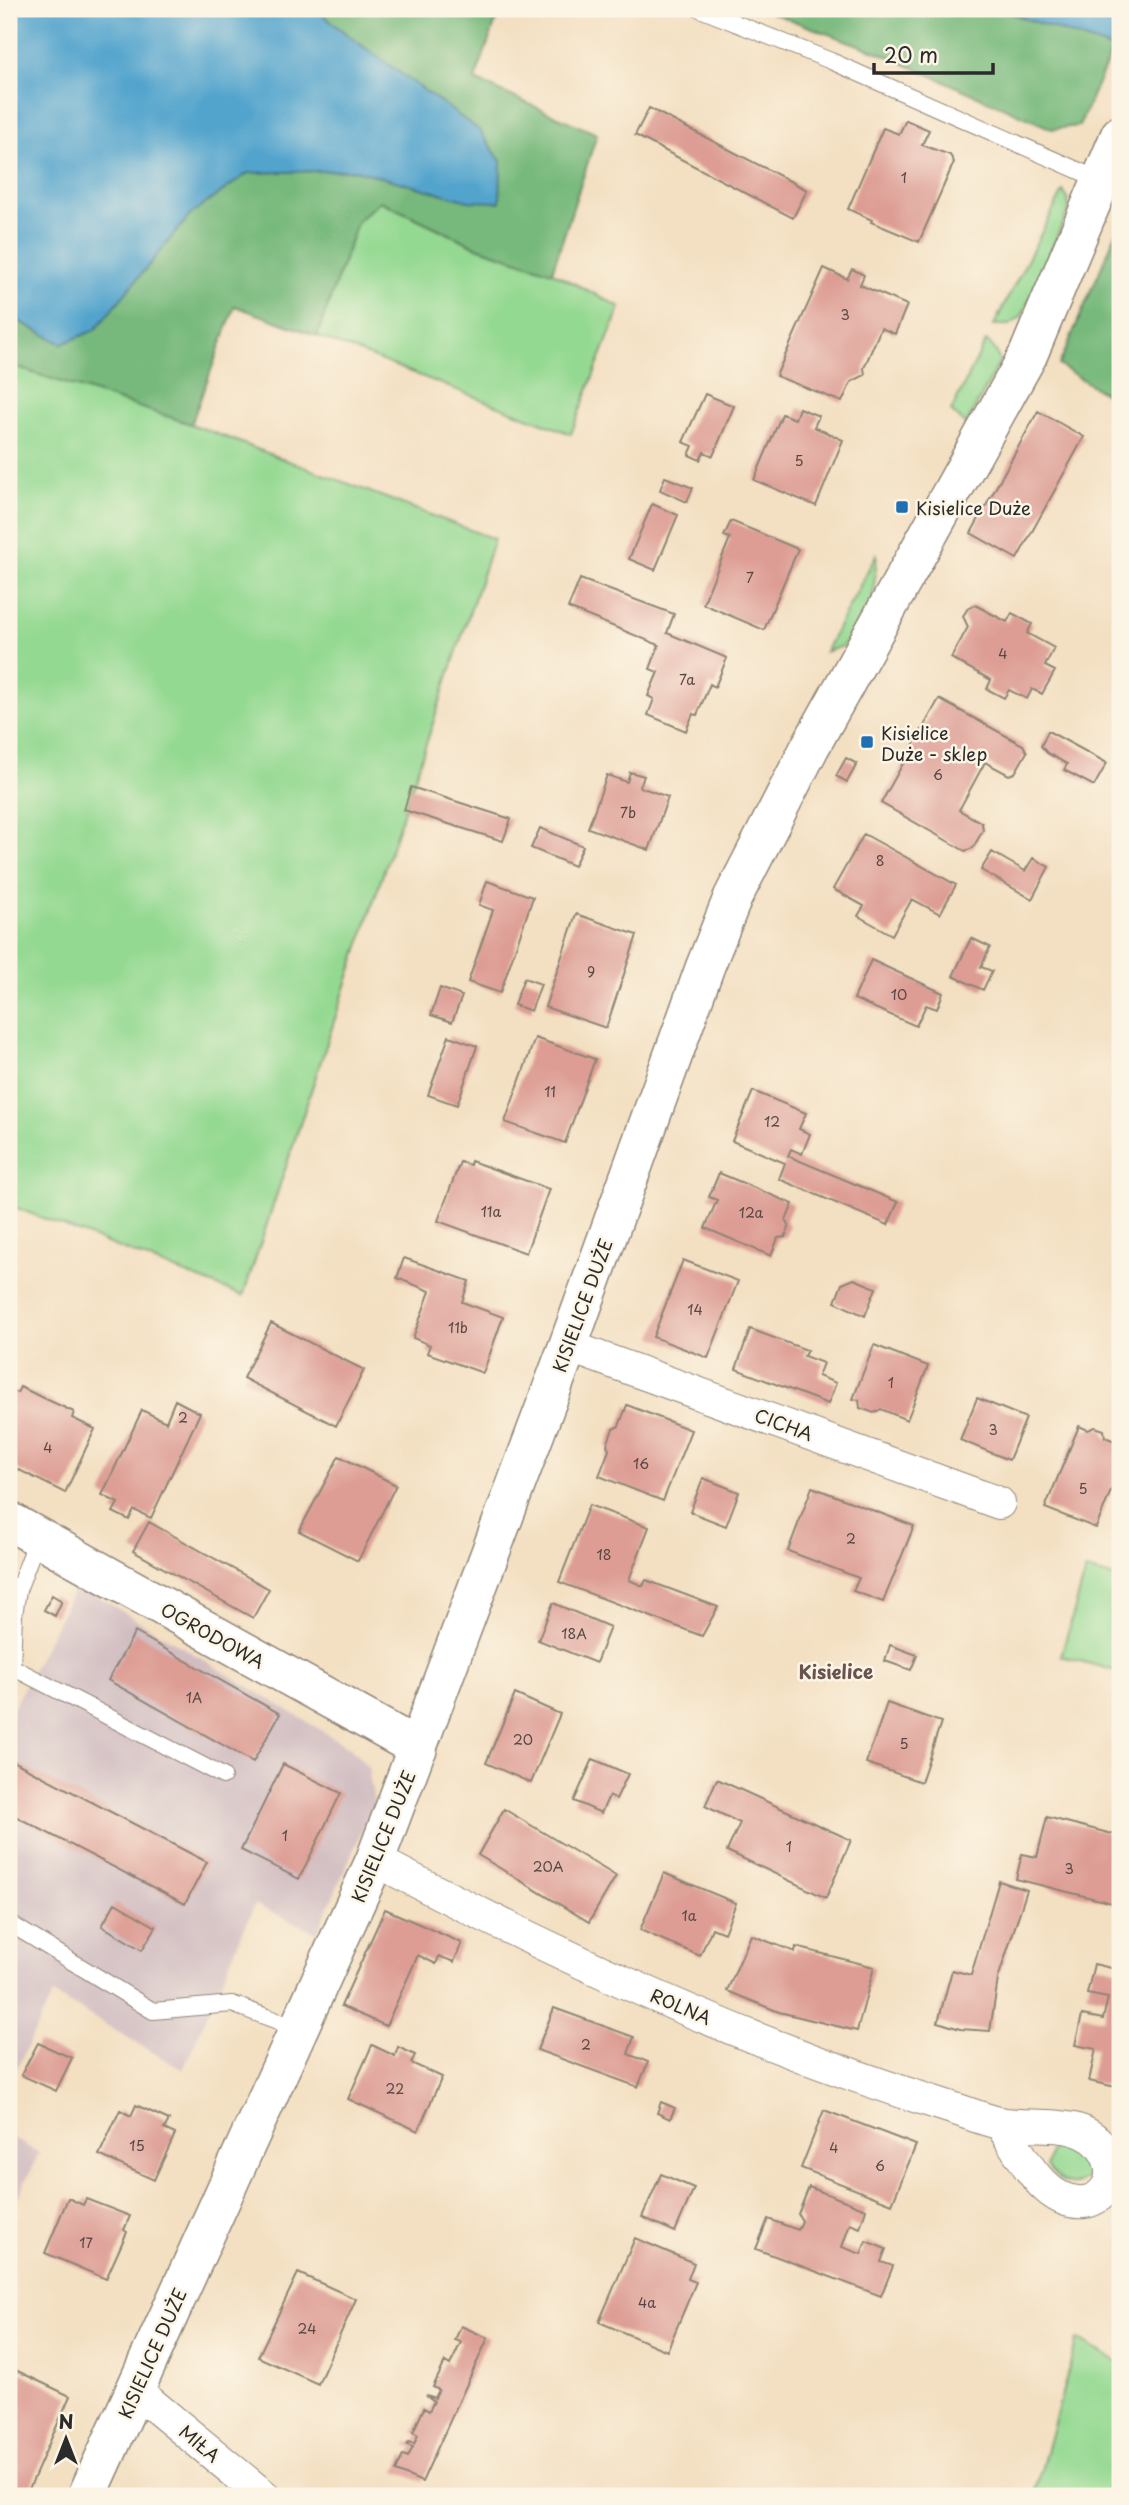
<svg xmlns="http://www.w3.org/2000/svg" width="1129" height="2505" viewBox="0 0 1129 2505" font-family="'Playpen Sans',sans-serif">
<style>
.industrial{fill:#d2bec2}
.green{fill:#94d992;stroke:#60825e;stroke-width:2}
.forest{fill:#77b97c;stroke:#517254;stroke-width:2}
.water{fill:#53a4cd;stroke:#3f687c;stroke-width:2}
.building{fill:#dd9d94}
.lines{fill:none;stroke-linecap:round;stroke-linejoin:round}
.service-casing{stroke:#8f8576;stroke-width:18}
.minor-casing{stroke:#8f8576;stroke-width:34}
.tertiary-casing{stroke:#8f8576;stroke-width:41}
.service{stroke:#fff;stroke-width:16}
.minor{stroke:#fff;stroke-width:32}
.tertiary{stroke:#fff;stroke-width:38}
.poi-dot{fill:#1f6fb2;stroke:#fcf5e5;stroke-width:2.5}
.labels{text-anchor:middle;dominant-baseline:central;stroke-width:5;stroke-linejoin:round;paint-order:stroke}
.number-label{font-size:14px;fill:#584845}
.poi-label{font-size:18px;fill:#2b2b2b;stroke:#fcf5e5;text-anchor:start}
.street-label{font-size:18px;fill:#2b2b2b;stroke:#fcf5e5}
.neighbourhood-label{font-size:19px;font-weight:bold;fill:#695350;stroke:#fcf5e5}
</style>
<rect width="100%" height="100%" fill="#fcf5e5"/>
<filter id="ink" filterUnits="userSpaceOnUse"><feTurbulence type="fractalNoise" baseFrequency=".0143" numOctaves="2"/><feDisplacementMap in="SourceGraphic" scale="14" xChannelSelector="R" yChannelSelector="G"/><feConvolveMatrix kernelMatrix="1 2 1 2 8 2 1 2 1" color-interpolation-filters="sRGB"/></filter>
<filter id="wash" filterUnits="userSpaceOnUse"><feTurbulence type="fractalNoise" baseFrequency=".00686" numOctaves="4" result="noise"/><feDisplacementMap in="SourceGraphic" scale="28" xChannelSelector="R" yChannelSelector="G"/><feGaussianBlur stdDeviation="1.57" result="paint"/><feColorMatrix in="noise" values="0 0 0 0 0 0 0 0 0 0 0 0 0 0 0 0 0 1.4 0 .05"/><feComposite in="paint" operator="in"/></filter>
<g filter="url(#wash)">
<rect width="100%" height="100%" fill="#f3dfc1"/>
<!-- industrial -->
<path class="industrial" d="M77 1584 349 1747 368 1767 374 1803 317 1933 255 1904 183 2070 53 1994 9 2084V1716Z
M9 2136 39 2153 9 2216Z"/>
<!-- green -->
<path class="green" d="M1063 191 1068 199 1069 209 1022 316 1009 325H994Z
M380 201 477 247 552 272 620 307 571 434 317 336 358 220Z
M986 341C994 347 998 352 999 363L966 425 951 411Z
M9 365 191 424 494 539 243 1296 9 1205Z
M877 553 873 598 843 646 825 652Z
M1086 1570 1120 1579V1672L1061 1656Z
M1060 2143C1079 2144 1093 2153 1093 2173 1074 2192 1061 2185 1047 2166L1050 2152Z
M1077 2339 1120 2363V2496H1034Z"/>
<!-- forest -->
<path class="forest" d="M315 9H500L475 80 597 134 552 272 477 247 380 201 358 220 317 336 235 306 191 424 9 365V316L62 344 95 330 191 214 248 173 355 170 469 201 349 36Z
M761 9H998L1113 49 1079 126 1052 129 883 54Z
M1120 224V403L1059 365Z"/>
<!-- water -->
<path class="water" d="M9 9H315L349 36 479 130 501 161 500 202 469 201 355 170 248 173 191 214 95 330 62 344 9 316Z
M998 9H1120V31L1113 49Z"/>
<g id="blocks">
<!-- building -->
<path class="building" d="M649 108 807 190 793 218 635 135Z
M906 120 929 130 922 145 950 155 954 162 919 242 871 222 872 220 848 209 883 128 899 134Z
M824 268 847 279 852 269 864 275 860 285 907 305 895 334 881 328 864 368 865 375 851 382 842 402 776 376Z
M705 394 734 406 713 456 704 452 700 460 689 455 693 446 683 442Z
M799 408 819 416 814 427 843 440 816 506 754 480 782 414 795 419Z
M1038 411 1084 437 1017 559 971 533Z
M665 477 693 488 687 502 660 490Z
M652 504 678 515 655 570 629 559Z
M731 521 798 549 764 630 703 604 730 538 724 536Z
M580 579 674 614 667 633 727 658 715 687 710 684 697 715 693 714 686 731 648 715 654 699 648 696 658 672 650 669 659 645 568 608Z
M975 605 1007 622 1012 613 1032 624 1027 633 1054 648 1045 666 1055 671 1042 694 1032 689 1027 699 1009 690 1004 698 987 689 991 680 951 658 968 627 963 616 968 608Z
M939 699 1023 745 1027 752 1015 773 1009 775 985 762 959 810 982 823 983 830 973 848 965 851 881 803Z
M1048 731 1107 763 1094 786 1064 770 1067 764 1047 753 1041 746Z
M846 758 857 764 847 782 836 776Z
M630 772 644 776 640 787 668 797 649 850 588 828 607 775 627 782Z
M411 787 511 819 503 841 404 810Z
M540 828 583 846 574 866 531 848Z
M864 834 956 885 940 914 912 899 892 935 858 916 864 906 833 889Z
M992 852 1025 871 1033 858 1049 867 1032 899 981 870Z
M487 881 533 897 500 993 468 982 493 910 479 905Z
M576 914 637 935 606 1028 545 1007Z
M971 938 990 947 981 967 992 971 983 990 953 976Z
M871 960 943 993 937 1009 926 1005 916 1026 854 999Z
M524 978 541 984 531 1011 514 1005Z
M440 988 462 996 452 1022 431 1015Z
M449 1036 477 1046 457 1105 428 1095Z
M535 1038 595 1059 565 1143 505 1122Z
M753 1091 806 1113 799 1129 810 1134 802 1154 791 1149 788 1156 898 1202 888 1225 779 1179 785 1163 732 1141Z
M471 1161 549 1189 526 1253 438 1221 460 1162 470 1165Z
M719 1173 793 1204 786 1220 789 1227 785 1237 778 1238 771 1256 705 1228 717 1200 709 1197Z
M404 1258 469 1281 462 1302 503 1317 483 1373 427 1353 430 1345 413 1338 430 1291 397 1278Z
M683 1260 738 1281 708 1358 653 1337Z
M854 1279 876 1288 865 1316 835 1302 842 1284Z
M271 1323 364 1370 336 1426 243 1378Z
M750 1329 807 1350 804 1356 823 1363 818 1376 836 1383 828 1404 736 1369Z
M874 1345 928 1366 907 1420 881 1409 874 1413 860 1408 859 1400 853 1399Z
M20 1387 74 1412 72 1418 95 1429 65 1493 9 1465V1389L17 1393Z
M977 1398 1026 1418 1009 1460 960 1440Z
M175 1400 200 1413 151 1518 134 1510 129 1520 113 1512 118 1503 102 1495 142 1410 166 1422Z
M627 1405 691 1430 663 1501 599 1476 609 1450 607 1445 613 1429 619 1426Z
M1079 1426 1088 1430 1095 1427 1104 1430 1105 1437 1120 1443V1468L1096 1528 1045 1508Z
M339 1456 396 1485 358 1561 299 1531Z
M703 1478 739 1492 726 1526 690 1512Z
M812 1487 914 1526 883 1602 853 1591 859 1578 788 1551Z
M589 1505 649 1527 629 1580 643 1586 646 1580 718 1607 702 1636 559 1582Z
M149 1522 269 1589 253 1618 133 1551Z
M52 1595 62 1601 55 1616 44 1610Z
M553 1603 610 1627 596 1663 538 1640Z
M135 1632 280 1714 253 1762 108 1680Z
M890 1645 917 1655 911 1670 885 1661Z
M515 1694 560 1714 531 1783 486 1763Z
M887 1703 941 1722 921 1782 866 1763Z
M9 1759 207 1862 185 1904 9 1813Z
M593 1759 628 1774 616 1799 609 1796 601 1813 574 1801Z
M283 1764 341 1793 299 1879 241 1850Z
M717 1779 851 1840 826 1898 727 1851 740 1823 705 1806Z
M504 1809 616 1876 589 1922 478 1855Z
M1047 1817 1120 1836V1905L1016 1879 1022 1854 1037 1857Z
M664 1873 736 1903 724 1933 712 1928 700 1956 640 1930Z
M999 1881 1027 1890 998 1979 990 2031 960 2029 938 2022 952 1970 971 1975Z
M115 1903 156 1927 142 1950 102 1926Z
M385 1909 462 1943 454 1962 439 1956 436 1964 418 1955 386 2026 341 2006Z
M751 1935 795 1952 796 1947 874 1967 857 2031 779 2012 727 1991Z
M1094 1964 1120 1970V2088L1089 2081 1096 2049 1075 2045 1082 2015 1103 2019 1108 1998 1087 1994Z
M554 2008 634 2037 628 2054 648 2062 638 2087 537 2050Z
M38 2043 72 2058 56 2091 21 2075Z
M372 2045 395 2056 398 2047 415 2055 411 2063 442 2077 418 2131 348 2099Z
M661 2102 675 2108 670 2119 657 2113Z
M136 2105 169 2120 164 2129 175 2134 154 2180 99 2155 120 2110 131 2116Z
M824 2110 916 2145 892 2204 801 2168Z
M661 2174 694 2188 675 2232 642 2217Z
M809 2187 866 2209 860 2228 850 2224 842 2247 861 2254 866 2241 886 2249 881 2262 893 2266 881 2296 756 2249 768 2219 798 2230 802 2221 798 2214Z
M68 2198 83 2205 86 2199 130 2216 124 2230 127 2232 106 2279 45 2253Z
M635 2238 694 2263 688 2279 696 2282 667 2351 599 2322Z
M298 2273 356 2299 318 2384 258 2357Z
M461 2326 488 2338 422 2482 396 2471 403 2455 408 2457 413 2447 407 2445 409 2442 414 2444 418 2435 413 2432 424 2408 429 2411 434 2401 426 2395 435 2398 439 2390 433 2387 445 2362 450 2365 455 2355 461 2342 455 2340Z
M9 2367 70 2396 26 2496 9 2488Z"/>
</g>
</g>
<g filter="url(#ink)">
<use href="#blocks" fill-opacity="0" stroke="#8f8576" stroke-width="2"/>
<g class="lines">
<!-- service casing -->
<g class="service-casing">
<path id="service" d="M700 9 831 61 1102 181
M12 1667 223 1776
M9 1674 12 1667 14 1615 18 1590 38 1537
M9 1923 153 2011 232 2004 299 2029"/>
</g>
<!-- minor casing -->
<g class="minor-casing">
<path id="minor" d="M568 1346 999 1503
M375 1860C559 1956 749 2045 949 2107 965 2112 982 2119 999 2123 1034 2130 1085 2115 1106 2153 1111 2163 1113 2173 1109 2184 1104 2193 1095 2201 1084 2202 1043 2206 1020 2151 1000 2123
M135 2390 264 2496"/>
</g>
<!-- tertiary casing -->
<g class="tertiary-casing">
<path id="tertiary" d="M9 1521 418 1748
M87 2496 375 1860 568 1346 705 967 733 897 810 747 1028 355 1120 135"/>
</g>
<!-- service -->
<use href="#service" class="service"/>
<!-- minor -->
<use href="#minor" class="minor"/>
<!-- tertiary -->
<use href="#tertiary" class="tertiary"/>
</g>
</g>
<!-- markers -->
<g class="poi-dot">
<rect x="895" y="500" width="14" height="14" rx="3.5"/>
<rect x="860" y="735" width="14" height="14" rx="3.5"/>
</g>
<g class="labels">
<!-- number labels -->
<g class="number-label">
<text x="904" y="177">1</text>
<text x="845" y="314">3</text>
<text x="799" y="460">5</text>
<text x="750" y="577">7</text>
<text x="1003" y="653">4</text>
<text x="687" y="679">7a</text>
<text x="938" y="774">6</text>
<text x="628" y="812">7b</text>
<text x="880" y="860">8</text>
<text x="591" y="971">9</text>
<text x="899" y="994">10</text>
<text x="550" y="1091">11</text>
<text x="772" y="1121">12</text>
<text x="491" y="1211">11a</text>
<text x="751" y="1212">12a</text>
<text x="695" y="1309">14</text>
<text x="458" y="1327">11b</text>
<text x="891" y="1382">1</text>
<text x="183" y="1417">2</text>
<text x="993" y="1429">3</text>
<text x="48" y="1447">4</text>
<text x="641" y="1463">16</text>
<text x="1083" y="1488">5</text>
<text x="851" y="1538">2</text>
<text x="604" y="1554">18</text>
<text x="574" y="1633">18A</text>
<text x="194" y="1697">1A</text>
<text x="523" y="1739">20</text>
<text x="904" y="1743">5</text>
<text x="285" y="1835">1</text>
<text x="789" y="1846">1</text>
<text x="548" y="1866">20A</text>
<text x="1069" y="1868">3</text>
<text x="689" y="1915">1a</text>
<text x="586" y="2044">2</text>
<text x="395" y="2088">22</text>
<text x="137" y="2145">15</text>
<text x="834" y="2147">4</text>
<text x="880" y="2165">6</text>
<text x="86" y="2242">17</text>
<text x="647" y="2302">4a</text>
<text x="307" y="2328">24</text>
</g>
<!-- poi labels -->
<g class="poi-label">
<text x="916" y="507">Kisielice Duże</text>
<text x="881" y="732">Kisielice<tspan x="881" dy="21">Duże - sklep</tspan></text>
</g>
<!-- street labels -->
<g class="street-label">
<text transform="translate(582 1305) rotate(-70)">KISIELICE DUŻE</text>
<text transform="translate(784 1424) rotate(20)">CICHA</text>
<text transform="translate(213 1635) rotate(29)">OGRODOWA</text>
<text transform="translate(383 1836) rotate(-68)">KISIELICE DUŻE</text>
<text transform="translate(681 2006) rotate(23)">ROLNA</text>
<text transform="translate(152 2353) rotate(-66)">KISIELICE DUŻE</text>
<text transform="translate(200 2443) rotate(40)">MIŁA</text>
</g>
<!-- neighbourhood labels -->
<g class="neighbourhood-label">
<text x="836" y="1671">Kisielice</text>
</g>
</g>
<!-- margin -->
<rect width="1129" height="2505" fill="none" stroke="#fcf5e5" stroke-width="35"/>
<!-- north arrow -->
<g transform="translate(66 2439)" stroke="#fcf5e5" stroke-width="5" paint-order="stroke">
<path d="M0-5L12 26L0 18L-12 26Z" fill="#2b2b2b"/>
<text y="-10" font-size="19" font-weight="bold" text-anchor="middle" fill="#2b2b2b">N</text>
</g>
<!-- scale -->
<path d="M874 63v10h119v-10" fill="none" stroke="#2b2b2b" stroke-width="3.5"/>
<text x="884" y="63" font-size="21" fill="#2b2b2b" stroke="#fcf5e5" stroke-width="5" paint-order="stroke">20 m</text>
</svg>
